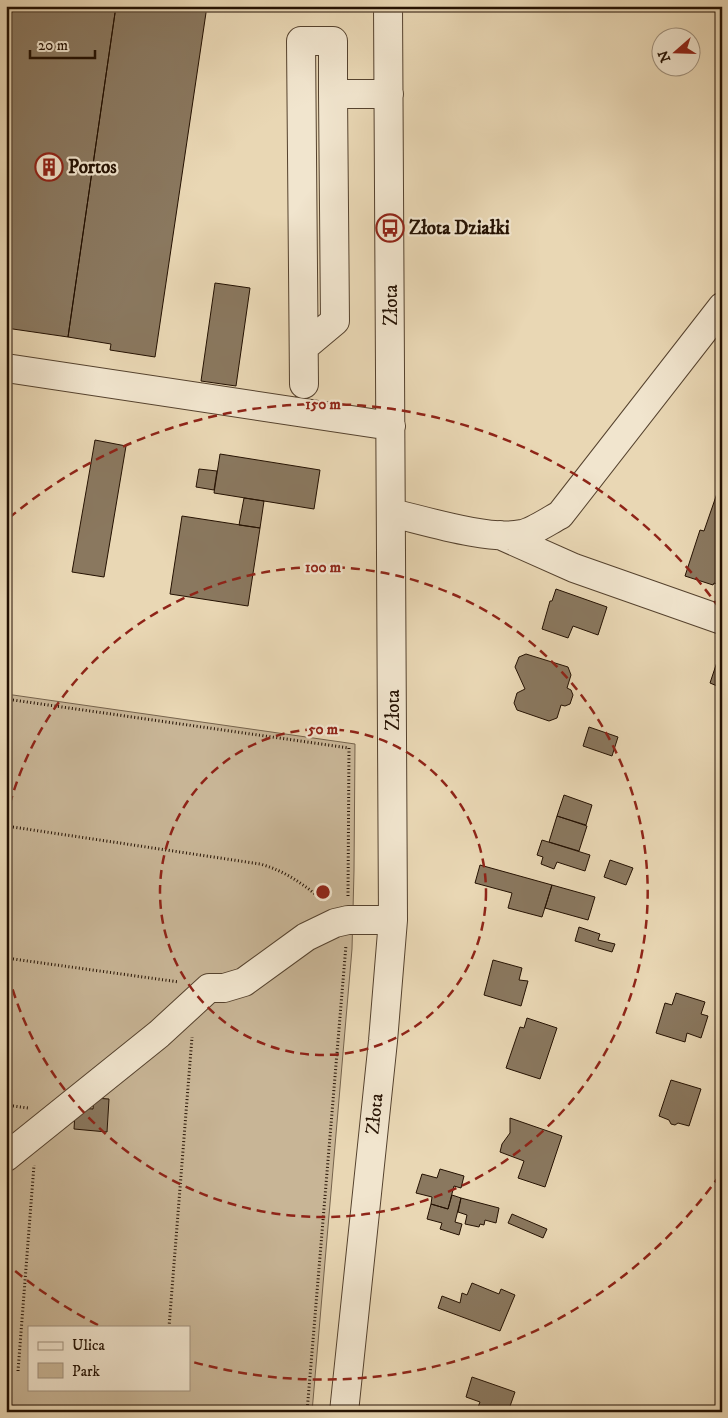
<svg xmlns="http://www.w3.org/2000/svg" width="728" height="1418" viewBox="0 0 728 1418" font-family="'IM FELL DW Pica',serif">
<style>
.green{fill:#c8b596;stroke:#76634c;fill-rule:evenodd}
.building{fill:#8a785f;stroke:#241102}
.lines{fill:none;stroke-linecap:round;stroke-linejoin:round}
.minor-casing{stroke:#55422e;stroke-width:30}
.path{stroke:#241102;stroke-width:3;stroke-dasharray:1 2.5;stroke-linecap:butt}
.minor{stroke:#f1e5ce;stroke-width:28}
.ring{fill:none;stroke:#8f2418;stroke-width:2.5;stroke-dasharray:9 6}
.labels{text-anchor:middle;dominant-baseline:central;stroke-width:4.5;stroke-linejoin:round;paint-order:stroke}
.poi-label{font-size:19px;font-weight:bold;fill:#241102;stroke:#f1e5ce;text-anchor:start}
.street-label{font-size:19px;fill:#241102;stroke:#f1e5ce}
.centre{fill:#8f2418;stroke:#f1e5ce;stroke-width:2.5}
.ring-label{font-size:15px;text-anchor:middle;font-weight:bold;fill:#8f2418;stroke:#f1e5ce;stroke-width:4.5;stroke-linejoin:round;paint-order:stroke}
</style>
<rect width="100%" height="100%" fill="#e9d7b4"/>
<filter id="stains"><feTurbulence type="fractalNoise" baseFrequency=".004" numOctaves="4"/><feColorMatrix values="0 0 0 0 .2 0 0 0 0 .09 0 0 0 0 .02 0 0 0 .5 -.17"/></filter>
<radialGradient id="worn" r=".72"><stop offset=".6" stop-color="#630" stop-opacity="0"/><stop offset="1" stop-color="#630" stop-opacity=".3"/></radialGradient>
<!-- green -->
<path class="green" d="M6 694 355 744 354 871 352 949 312 1412H58L6 1405ZM29 1327H189V1389H29Z"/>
<!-- building -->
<path class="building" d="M6 6H116L68 337 6 328Z
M116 6H207L155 357 110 350 111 344 68 337Z
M215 283 250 288 236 386 201 381Z
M95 440 126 446 104 577 72 572Z
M220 454 320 470 314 509 214 493Z
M199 469 217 471 214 490 196 487Z
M722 479V586L714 583 713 585 685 576 700 530 704 531Z
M244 498 264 501 260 528 239 525Z
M182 516 260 528 248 606 170 594Z
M556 589 607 607 598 635 573 626 568 638 542 629 550 601H552Z
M526 654 568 667 571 675 567 688 571 690 573 695 570 704 565 706 561 705 557 718 549 721 517 710 514 703 517 693 525 689 515 667 519 657Z
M718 659 722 660V688L710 683Z
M589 727 618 737 612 756 583 746Z
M564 795 592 805 586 825 557 816Z
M557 816 587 826 579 851 549 842Z
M542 840 590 855 585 871 557 862 554 869 541 864 543 857 537 855Z
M610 860 633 868 626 885 604 877Z
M480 865 552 885 542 917 508 908 512 893 475 883Z
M552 885 595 897 588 920 545 908Z
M579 927 600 934 598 940 615 944 612 952 575 941Z
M493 960 522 968 519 980 528 981 521 1006 484 995Z
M676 993 705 1002 701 1014 708 1016 701 1038 687 1033 685 1042 656 1033 665 1003 672 1005Z
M527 1018 557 1028 540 1079 506 1068 520 1027 524 1028Z
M671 1080 701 1089 689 1126 678 1123 675 1125 671 1124 669 1120 659 1116Z
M94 1098 109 1099 107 1132 74 1129 75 1113 80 1108 93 1109Z
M510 1118 562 1136 545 1187 518 1178 524 1161 500 1152 502 1144 510 1133Z
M440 1169 464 1176 461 1188 454 1186 448 1209 431 1204 432 1197 416 1193 422 1174 437 1178Z
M452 1195 461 1198 455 1222 462 1224 459 1235 440 1229 442 1223 427 1219 431 1204 448 1209Z
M461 1198 499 1208 496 1223 485 1220 484 1225 480 1224 479 1227 465 1224 467 1215 458 1212Z
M512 1214 547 1229 543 1238 508 1223Z
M472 1283 499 1294 501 1289 515 1295 500 1331 438 1308 442 1296 460 1303 462 1293 467 1295Z
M472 1377 515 1392 508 1412H476L480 1402 466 1397Z"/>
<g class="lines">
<!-- minor casing -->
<g class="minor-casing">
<path id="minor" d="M304 347 335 321 333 94
M6 368 391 426
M304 384 301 41H333V94H389
M392 513C426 521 490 541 522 534 533 532 550 520 560 515L722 307
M500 535 574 568 722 620
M6 1157 159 1034 209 988H224L244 982 306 937 335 923 348 920H393
M344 1412 383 1041 393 920 388 6"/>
</g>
<!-- path -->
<path class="path" d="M6 699 349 748 348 896
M6 826 260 864C286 871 304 885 324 901
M6 958 179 982
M6 1105 28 1108
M169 1327 192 1037
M18 1371 34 1165
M307 1412 346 945"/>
<!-- minor -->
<use href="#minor" class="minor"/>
</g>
<!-- distance rings -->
<g class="ring">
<circle cx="323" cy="892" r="163"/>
<path d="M6 819A325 325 0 1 1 6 965"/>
<path d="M720 1175A488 488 0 0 1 193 1362M98 1325A488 488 0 0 1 9 1266M9 518A488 488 0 0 1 720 609"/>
</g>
<!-- icons -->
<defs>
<g id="building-ring" transform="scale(1.4375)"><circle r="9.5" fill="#f1e5ce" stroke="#8f2418" stroke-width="1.5"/><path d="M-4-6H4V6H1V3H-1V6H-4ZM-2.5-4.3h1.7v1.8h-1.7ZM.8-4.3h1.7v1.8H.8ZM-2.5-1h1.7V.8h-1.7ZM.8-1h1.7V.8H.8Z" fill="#8f2418"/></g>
<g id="bus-ring" transform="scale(1.4375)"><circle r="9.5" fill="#f1e5ce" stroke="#8f2418" stroke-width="1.5"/><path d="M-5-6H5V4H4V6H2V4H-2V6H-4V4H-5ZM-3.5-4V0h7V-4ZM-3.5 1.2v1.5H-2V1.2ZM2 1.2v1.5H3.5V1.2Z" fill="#8f2418"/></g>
</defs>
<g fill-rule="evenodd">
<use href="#building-ring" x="49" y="167"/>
<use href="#bus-ring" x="390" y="228"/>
</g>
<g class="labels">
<!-- poi labels -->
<g class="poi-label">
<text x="68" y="167">Portos</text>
<text x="409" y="228">Złota Działki</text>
</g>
<!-- street labels -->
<g class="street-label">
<text transform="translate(391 305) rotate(-90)">Złota</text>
<text transform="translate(393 710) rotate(-90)">Złota</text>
<text transform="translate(375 1114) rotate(-84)">Złota</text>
</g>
</g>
<circle cx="323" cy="892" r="8" class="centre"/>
<g class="ring-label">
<text x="323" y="409">150 m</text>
<text x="323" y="572">100 m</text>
<text x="323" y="734">50 m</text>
</g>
<!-- margin -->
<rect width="728" height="1418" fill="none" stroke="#e9d7b4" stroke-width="25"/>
<rect x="8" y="8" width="713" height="1403" fill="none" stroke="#241102" stroke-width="2.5"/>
<rect x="12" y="12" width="703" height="1393" fill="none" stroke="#241102"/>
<!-- legend -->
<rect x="28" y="1326" width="162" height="65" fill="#f1e5ce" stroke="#9f907c"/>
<rect x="38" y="1342" width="25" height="8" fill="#f1e5ce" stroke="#9f907c"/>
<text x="72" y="1350" font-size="15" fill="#241102">Ulica</text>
<rect x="38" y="1363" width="25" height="15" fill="#c8b596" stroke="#9f907c"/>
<text x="72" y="1376" font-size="15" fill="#241102">Park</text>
<!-- north arrow -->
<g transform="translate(676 52) rotate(250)"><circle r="24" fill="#f1e5ce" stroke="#9f907c"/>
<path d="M0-4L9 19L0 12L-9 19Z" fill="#8f2418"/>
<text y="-8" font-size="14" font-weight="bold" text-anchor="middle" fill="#241102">N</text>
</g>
<!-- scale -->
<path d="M30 50v8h65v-8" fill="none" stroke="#241102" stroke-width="2.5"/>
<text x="38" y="50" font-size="15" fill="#241102" stroke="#f1e5ce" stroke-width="4" paint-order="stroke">20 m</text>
<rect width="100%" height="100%" filter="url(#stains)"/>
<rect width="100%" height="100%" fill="url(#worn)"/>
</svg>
